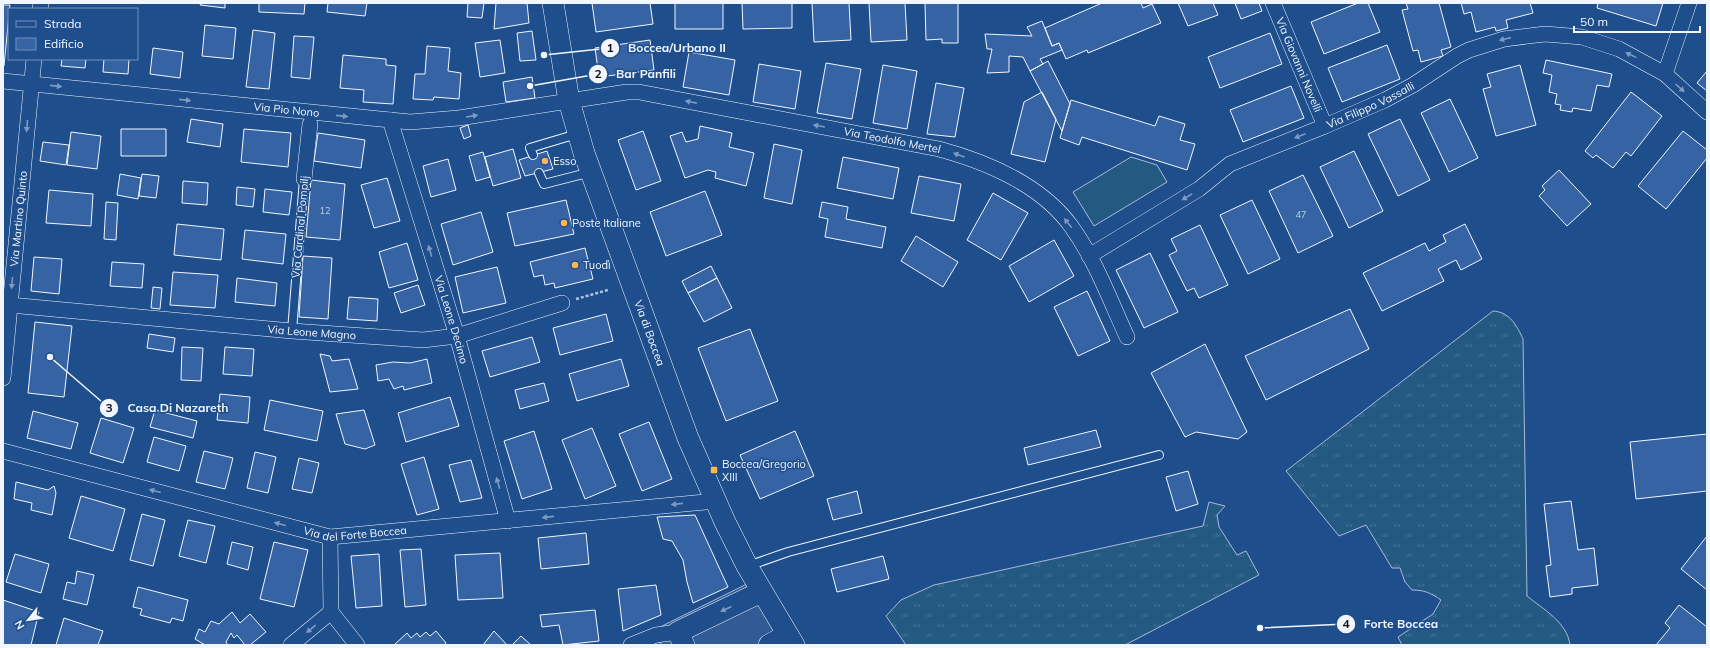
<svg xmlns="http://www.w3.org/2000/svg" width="1710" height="648" viewBox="0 0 1710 648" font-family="Mulish,sans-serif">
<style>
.grass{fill:url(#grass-tufts);stroke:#a8bbd7}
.pitch{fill:#245a82;stroke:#a8bbd7}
.parking{fill:#305b95;stroke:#a8bbd7}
.building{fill:#3563a3;stroke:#f2f6ff}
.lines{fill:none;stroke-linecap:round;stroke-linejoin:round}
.lane-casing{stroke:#f2f6ff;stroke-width:10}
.street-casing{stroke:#f2f6ff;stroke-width:16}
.secondary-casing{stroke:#f2f6ff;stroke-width:22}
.path{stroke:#b3c4dc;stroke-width:2.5;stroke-dasharray:3 2;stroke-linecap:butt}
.lane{stroke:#1f4e8c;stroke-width:8}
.street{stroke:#1f4e8c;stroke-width:15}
.secondary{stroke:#1f4e8c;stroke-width:21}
.oneway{fill:#7e9ac0}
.poi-dot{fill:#ffb74d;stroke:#1f4e8c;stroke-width:1.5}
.labels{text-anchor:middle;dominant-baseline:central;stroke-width:3;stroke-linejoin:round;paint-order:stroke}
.number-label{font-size:9px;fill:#c3d1e8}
.street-label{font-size:11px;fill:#f2f6ff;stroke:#1f4e8c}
.poi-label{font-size:11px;fill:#f2f6ff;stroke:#1f4e8c;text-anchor:start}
.leader{fill:none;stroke:#f2f6ff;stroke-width:1.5}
.callout-dot{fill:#f2f6ff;stroke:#1f4e8c;stroke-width:1.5}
.mark-label{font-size:12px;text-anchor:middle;font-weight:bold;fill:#111}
.callout-label{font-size:12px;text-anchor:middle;font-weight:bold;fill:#f2f6ff;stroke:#1f4e8c;stroke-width:3;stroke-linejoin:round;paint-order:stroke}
</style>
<defs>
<pattern id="grass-tufts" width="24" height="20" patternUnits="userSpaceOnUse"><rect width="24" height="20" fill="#245a82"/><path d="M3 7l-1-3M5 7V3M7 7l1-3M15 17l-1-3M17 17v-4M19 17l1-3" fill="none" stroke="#447295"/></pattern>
</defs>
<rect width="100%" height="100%" fill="#1f4e8c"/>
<!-- grass -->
<path class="grass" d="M1493 311C1510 312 1517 326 1523 339L1527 596C1544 610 1567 622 1570 645H1402L1398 637 1433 614 1441 600C1431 593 1424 590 1412 590L1405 582 1400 568H1392L1366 525 1339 536 1286 471Z
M1209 502 1225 506 1217 515 1219 527 1237 555 1246 551 1259 575 1125 645H906L886 616 901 600 934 585 1203 526Z"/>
<!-- pitch -->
<path class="pitch" d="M1131 157 1157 165 1167 182 1094 226 1073 192Z"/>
<!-- parking -->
<path class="parking" d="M755 580 794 645H661L654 630Z"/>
<!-- building -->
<path class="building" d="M201 3H225V8L200 5Z
M259 3H305L304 14 259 12Z
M328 3H367L365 16 327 12Z
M468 3H484L482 18 467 17Z
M496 3H527L529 23 494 29Z
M592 3H650L653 24 596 32Z
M675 3H723V29H675Z
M742 3H792V28L743 29Z
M812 3H849L851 40 814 42Z
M869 3H905L907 40 871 42Z
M925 3H958V43H942V39L926 40Z
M1102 3H1141L1143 8 1152 4 1161 23 1088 53 1087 50 1066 59 1059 43 1052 46 1045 28Z
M1178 3H1213L1218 15 1188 26Z
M1235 3H1259L1262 11 1241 19Z
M1358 3H1368L1380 32 1324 54 1311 22Z
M1406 3H1439L1451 47 1441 50 1443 56 1421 62 1418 50 1413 51 1402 10 1408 9Z
M1461 3H1530L1533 13 1506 20 1508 28 1496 31 1495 27 1476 32 1471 12 1464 14Z
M1598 3H1663L1656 26 1597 8Z
M3 5H10L4 66 3 65Z
M1042 21 1052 46 1059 43 1062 50 1040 59 1043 64 1030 71 1023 57 1009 56V72L987 73 992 49H987L985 34 1032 36 1027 27Z
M205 25 236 28 233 59 202 56Z
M253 30 275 33 269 89 246 87Z
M532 31 536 60 520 61 517 33Z
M1270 33 1282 64 1220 88 1208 57Z
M294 36 314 37 310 79 291 77Z
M500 40 505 73 480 77 475 43Z
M650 40 654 70 599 77 595 48Z
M1387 45 1400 79 1342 102 1328 68Z
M427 46 450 48 448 71 461 73 459 99 434 97 433 100 413 99 415 74H425Z
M153 48 183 52 180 78 150 74Z
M689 52 735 60 729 95 683 87Z
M343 55 386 59V65L396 66 393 104 363 102 364 90 340 88Z
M62 59H86L85 68 61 66Z
M104 59H129L128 74 103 72Z
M1546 60 1612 74 1609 87 1597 85 1591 111 1573 108 1572 112 1560 110 1561 105 1555 104 1557 94 1549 92 1552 75 1543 73Z
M1048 61 1070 104 1062 131 1030 71Z
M826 63 861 69 852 119 817 113Z
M759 64 801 71 795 109 753 102Z
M883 65 917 71 907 129 873 123Z
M1520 65 1536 125 1496 136 1483 89 1491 87 1487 74Z
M1707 71V91L1697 83Z
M532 77 535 98 506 102 503 82Z
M936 83 964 88 955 137 927 134Z
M1291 86 1304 118 1243 142 1230 110Z
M1042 92 1056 119 1045 162 1011 154 1024 102Z
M1631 92 1662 116 1631 156 1626 152 1613 168 1596 155 1593 158 1585 151Z
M1450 99 1478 158 1449 172 1421 113Z
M1071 100 1155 126 1159 116 1185 124 1180 140 1195 144 1187 170 1082 137 1079 145 1060 138Z
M191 119 223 124 220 147 187 142Z
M1400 119 1430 180 1398 196 1368 134Z
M468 125 471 136 464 139 460 128Z
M700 126 732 133 729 147 754 153 746 186 715 178 716 172 708 170 685 178 670 136 682 132 686 142 698 139Z
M121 129H166V156H121Z
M244 129 291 133 288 167 241 162Z
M643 131 661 181 636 190 618 140Z
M1683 131 1707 150V158L1666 209 1638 186Z
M71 132 101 136 97 169 67 165Z
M318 133 365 140 361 168 314 161Z
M43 142 69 145 66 165 40 161Z
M774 144 802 150 792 204 764 198Z
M513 149 521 178 493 186 485 157Z
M547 151 553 169 525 176 519 160Z
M1354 151 1383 211 1349 228 1320 167Z
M483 152 490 177 476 181 469 156Z
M843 157 899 168 893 199 837 188Z
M448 159 456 190 431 197 423 166Z
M1559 170 1591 204 1567 226 1539 196 1545 190 1542 186Z
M120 174 141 178 138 199 117 195Z
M142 174 159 176 156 198 139 196Z
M1303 175 1333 236 1298 253 1269 191Z
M919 176 961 184 954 221 911 213Z
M387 178 400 221 374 228 361 185Z
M311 180 345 184 340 240 306 237Z
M183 181 208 183 207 205 182 203Z
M237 187 255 189 253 207 236 205Z
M265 189 292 192 289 215 263 212Z
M49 190 93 194 91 226 46 223Z
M705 191 722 235 666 256 650 212Z
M993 193 1028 213 1001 260 967 240Z
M566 200 574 234 515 246 507 213Z
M1252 200 1280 259 1248 274 1220 215Z
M106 202 118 203 116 240 104 239Z
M822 202 848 207 846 219 886 227 882 248 825 237 828 219 819 217Z
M481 212 493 252 453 265 441 224Z
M177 224 224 229 221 260 174 255Z
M1465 224 1482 259 1461 270 1456 260 1438 269 1444 281 1382 311 1363 273 1425 243 1429 251 1446 242 1443 235Z
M1200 225 1228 285 1199 298 1194 288 1187 291 1169 255 1177 251 1171 239Z
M245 230 286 234 283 264 242 259Z
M916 236 958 262 943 287 901 261Z
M1054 240 1074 276 1029 302 1009 266Z
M407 243 418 280 389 288 379 252Z
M585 248 593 279 555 288 554 283 545 285 543 275 534 277 530 262Z
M1150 253 1178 312 1144 328 1116 270Z
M303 256 332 258 328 319 299 317Z
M34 257 62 259 59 294 31 291Z
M112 262 144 264 142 288 110 286Z
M711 266 717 278 688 293 682 281Z
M497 267 506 303 463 313 455 277Z
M173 272 218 275 215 308 170 305Z
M237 278 277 283 275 306 235 302Z
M717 278 732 308 704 322 688 293Z
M418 285 425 305 401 313 394 293Z
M153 287 162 288 160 309 151 308Z
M1087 291 1110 341 1078 356 1054 307Z
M349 297 378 299 377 321 347 319Z
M1350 309 1369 349 1266 400 1245 356Z
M606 314 613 341 560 355 553 328Z
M35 322 72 326 64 397 28 393Z
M750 329 778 401 726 421 698 348Z
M149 334 175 338 173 352 147 348Z
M532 337 540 362 490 377 482 351Z
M1205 344 1247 432 1238 439 1196 432 1185 437 1151 373Z
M182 347 203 348 201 381 181 380Z
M225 347 254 349 252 376 223 374Z
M320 354 330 356 332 361 349 359 358 389 330 392Z
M427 359 432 383 404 390 403 386 394 389 389 379 378 381 376 365 393 362 410 363Z
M621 359 629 386 577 401 569 374Z
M544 383 549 401 520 409 515 390Z
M220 394 250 397 248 423 217 420Z
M450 397 459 426 406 442 398 413Z
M270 400 323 411 317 441 264 430Z
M155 410 197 421 193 438 150 427Z
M364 410 375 445 365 449 345 444 336 414Z
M33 411 78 423 71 449 27 438Z
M101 418 134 428 123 463 90 453Z
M649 422 672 479 642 491 619 434Z
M592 428 616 486 585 499 562 440Z
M1096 430 1101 447 1028 465 1024 448Z
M534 431 552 489 522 499 504 441Z
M795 431 814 476 760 499 740 455Z
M1707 434V491L1636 499 1630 442Z
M154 437 186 446 179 471 147 462Z
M204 451 233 458 225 489 196 482Z
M255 452 276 457 268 493 247 488Z
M424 457 439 509 417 515 401 464Z
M299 458 319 463 312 493 292 489Z
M471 460 482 498 460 502 449 465Z
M1188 471 1198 504 1176 511 1166 477Z
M16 482 48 490 54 486 56 493 52 515 31 510 32 503 14 499Z
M857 491 862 513 833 520 827 499Z
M81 496 125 509 113 551 69 538Z
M1571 501 1578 550 1594 548 1598 585 1572 588V594L1550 597 1546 566 1551 565 1544 504Z
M142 514 165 520 153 566 130 560Z
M695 515 728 587 693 603 687 582 683 560 672 541 663 539 657 517Z
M188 520 215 526 206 563 179 556Z
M586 533 589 564 541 569 538 538Z
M1707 536V590L1681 569Z
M232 542 253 547 248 570 227 564Z
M274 542 308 550 294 607 260 599Z
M421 549 426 605 405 607 400 550Z
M500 553 503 598 458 600 455 555Z
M15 554 49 564 41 593 6 582Z
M379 554 382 606 356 608 351 556Z
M883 556 889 579 837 592 831 569Z
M77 571 94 575 87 605 63 599 67 582 75 584Z
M656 585 661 615 623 631 618 589Z
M138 587 188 600 183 621 172 618 170 623 140 615 142 609 133 607Z
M3 600 39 612 31 645H3Z
M1679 605 1707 627V645H1656L1670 628 1665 623Z
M595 610 599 641 563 645 559 625 542 627 540 615Z
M232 612 240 623 250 614 266 632 250 645H245L237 635 234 638 231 633 226 642 228 645H205L195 639 199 629 205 632 211 621 219 624Z
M64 618 103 631 98 645H56Z
M436 631 446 643 444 645H394L407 633 411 638 417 633 420 637 426 632 430 636Z
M494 631 507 645H483Z
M521 636 531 645H512Z"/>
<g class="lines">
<!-- lane casing -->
<g class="lane-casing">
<path id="lane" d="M533 155 530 148 577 134
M539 173 544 184 591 172
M292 331 304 179
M748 566 788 552 1159 455"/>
</g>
<!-- street casing -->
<g class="street-casing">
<g id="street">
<path id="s1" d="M1273 3 1325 126"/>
<path d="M1689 3 1665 74 1707 112"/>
<path d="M40 9 41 3"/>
<path id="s2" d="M3 81 410 122 459 118 627 92H639L939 149C987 162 1041 185 1071 226 1095 259 1110 300 1127 337"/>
<path id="s3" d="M390 120 457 336 508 521"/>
<path d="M304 179 310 124"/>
<path id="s4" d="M1089 256 1199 189 1230 164 1325 126 1385 100 1413 85 1457 56 1469 50 1504 39 1545 34 1582 37 1619 49 1665 74"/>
<path id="s5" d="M10 305 292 331 423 340 457 336 562 303"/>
<path id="s6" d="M3 378 34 59"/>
<path id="s7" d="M3 451 330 537 716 501"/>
<path d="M330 537 331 612 357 645"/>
<path d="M291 645 331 612"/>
<path d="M631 645 656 635 678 632"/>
</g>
</g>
<!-- secondary casing -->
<g class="secondary-casing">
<g id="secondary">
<path id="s8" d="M553 3 569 101 584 153 688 438 725 522 747 566 794 645"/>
<path d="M684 645 678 632 761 592"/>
<path d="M769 645 787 635"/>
</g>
</g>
<!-- path -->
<path class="path" d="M576 299 608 290"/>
<!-- lane -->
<use href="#lane" class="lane"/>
<!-- street -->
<use href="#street" class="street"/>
<!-- secondary -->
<use href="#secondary" class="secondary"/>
</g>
<!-- one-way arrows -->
<defs><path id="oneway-solid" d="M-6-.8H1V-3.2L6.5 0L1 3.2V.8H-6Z"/></defs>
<g class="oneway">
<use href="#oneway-solid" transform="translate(1505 39) rotate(167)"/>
<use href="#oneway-solid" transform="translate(1631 55) rotate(-154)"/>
<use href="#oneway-solid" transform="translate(56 86) rotate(6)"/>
<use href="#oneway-solid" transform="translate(1680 88) rotate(42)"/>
<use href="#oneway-solid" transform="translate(185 100) rotate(6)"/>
<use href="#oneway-solid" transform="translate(691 102) rotate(-169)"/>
<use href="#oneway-solid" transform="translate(342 116) rotate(6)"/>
<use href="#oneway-solid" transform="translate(472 116) rotate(-9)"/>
<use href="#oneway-solid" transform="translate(27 126) rotate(95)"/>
<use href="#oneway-solid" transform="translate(819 126) rotate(-170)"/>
<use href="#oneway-solid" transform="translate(1300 136) rotate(159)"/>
<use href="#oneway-solid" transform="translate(959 155) rotate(-160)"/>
<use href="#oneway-solid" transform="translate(1187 197) rotate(149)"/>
<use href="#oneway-solid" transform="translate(1068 223) rotate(-129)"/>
<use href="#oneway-solid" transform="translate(430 251) rotate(-107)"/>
<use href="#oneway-solid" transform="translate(12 283) rotate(95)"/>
<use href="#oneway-solid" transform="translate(498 483) rotate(-106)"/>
<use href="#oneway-solid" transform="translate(155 491) rotate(-165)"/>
<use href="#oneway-solid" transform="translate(677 504) rotate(174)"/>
<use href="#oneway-solid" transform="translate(548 517) rotate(174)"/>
<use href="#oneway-solid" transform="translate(280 524) rotate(-165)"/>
<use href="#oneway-solid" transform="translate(726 609) rotate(155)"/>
<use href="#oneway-solid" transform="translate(311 629) rotate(141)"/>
</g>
<!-- markers -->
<g class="poi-dot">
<circle cx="545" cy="161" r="4"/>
<circle cx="564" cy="223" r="4"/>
<circle cx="575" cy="265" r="4"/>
<rect x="710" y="466" width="8" height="8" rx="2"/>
</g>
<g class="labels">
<!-- number labels -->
<g class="number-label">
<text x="325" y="210">12</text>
<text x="1301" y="214">47</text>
</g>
<!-- street labels -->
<g class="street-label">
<text stroke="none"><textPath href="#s1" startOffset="67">Via Giovanni Novelli</textPath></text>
<text stroke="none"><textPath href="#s4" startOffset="321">Via Filippo Vassalli</textPath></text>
<text stroke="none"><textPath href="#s2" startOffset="285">Via Pio Nono</textPath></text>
<text stroke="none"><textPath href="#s2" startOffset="898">Via Teodolfo Mertel</textPath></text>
<text stroke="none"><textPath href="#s6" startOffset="160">Via Martino Quinto</textPath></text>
<text transform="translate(300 227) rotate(-85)">Via Cardinal Pompilj</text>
<text stroke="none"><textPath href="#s3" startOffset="209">Via Leone Decimo</textPath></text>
<text stroke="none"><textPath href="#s5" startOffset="303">Via Leone Magno</textPath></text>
<text stroke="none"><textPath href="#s8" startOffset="345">Via di Boccea</textPath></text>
<text stroke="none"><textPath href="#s7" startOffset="363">Via del Forte Boccea</textPath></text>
</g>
<!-- poi labels -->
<g class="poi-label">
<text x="553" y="161">Esso</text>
<text x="572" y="223">Poste Italiane</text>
<text x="583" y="265">Tuodì</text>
<text x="722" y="464">Boccea/Gregorio<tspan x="722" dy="13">XIII</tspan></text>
</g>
</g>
<!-- callouts -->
<path class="leader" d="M544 55L610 48M530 86L598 74M50 357L109 408M1260 628L1346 624"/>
<g class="callout-dot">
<circle cx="544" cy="55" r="4"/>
<circle cx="530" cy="86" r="4"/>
<circle cx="50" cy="357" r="4"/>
<circle cx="1260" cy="628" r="4"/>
<circle cx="610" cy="48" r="10"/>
<circle cx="598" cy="74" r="10"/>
<circle cx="109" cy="408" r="10"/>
<circle cx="1346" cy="624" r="10"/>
</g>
<g class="mark-label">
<text x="610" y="52">1</text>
<text x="598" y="78">2</text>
<text x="109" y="412">3</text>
<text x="1346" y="628">4</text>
</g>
<g class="callout-label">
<text x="677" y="52">Boccea/Urbano II</text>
<text x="646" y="78">Bar Panfili</text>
<text x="178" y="412">Casa Di Nazareth</text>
<text x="1401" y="628">Forte Boccea</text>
</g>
<!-- border -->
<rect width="1710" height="648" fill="none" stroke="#f2f6ff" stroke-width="8"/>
<!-- legend -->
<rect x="8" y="8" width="130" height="52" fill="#1f4e8c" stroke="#7391ba"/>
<rect x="16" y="21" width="20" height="6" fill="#1f4e8c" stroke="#7391ba"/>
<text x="44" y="28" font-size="12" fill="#f2f6ff">Strada</text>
<rect x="16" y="38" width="20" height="12" fill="#3563a3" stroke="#7391ba"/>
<text x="44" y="48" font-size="12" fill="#f2f6ff">Edificio</text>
<!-- north arrow -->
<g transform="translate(28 620) rotate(240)" stroke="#1f4e8c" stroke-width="3" paint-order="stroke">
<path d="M0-3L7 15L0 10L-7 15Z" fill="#f2f6ff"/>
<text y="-6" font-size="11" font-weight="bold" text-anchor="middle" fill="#f2f6ff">N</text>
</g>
<!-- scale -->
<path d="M1574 26v6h126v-6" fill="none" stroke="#f2f6ff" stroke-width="2"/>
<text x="1580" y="26" font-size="12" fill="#f2f6ff" stroke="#1f4e8c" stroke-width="3" paint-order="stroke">50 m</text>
</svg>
